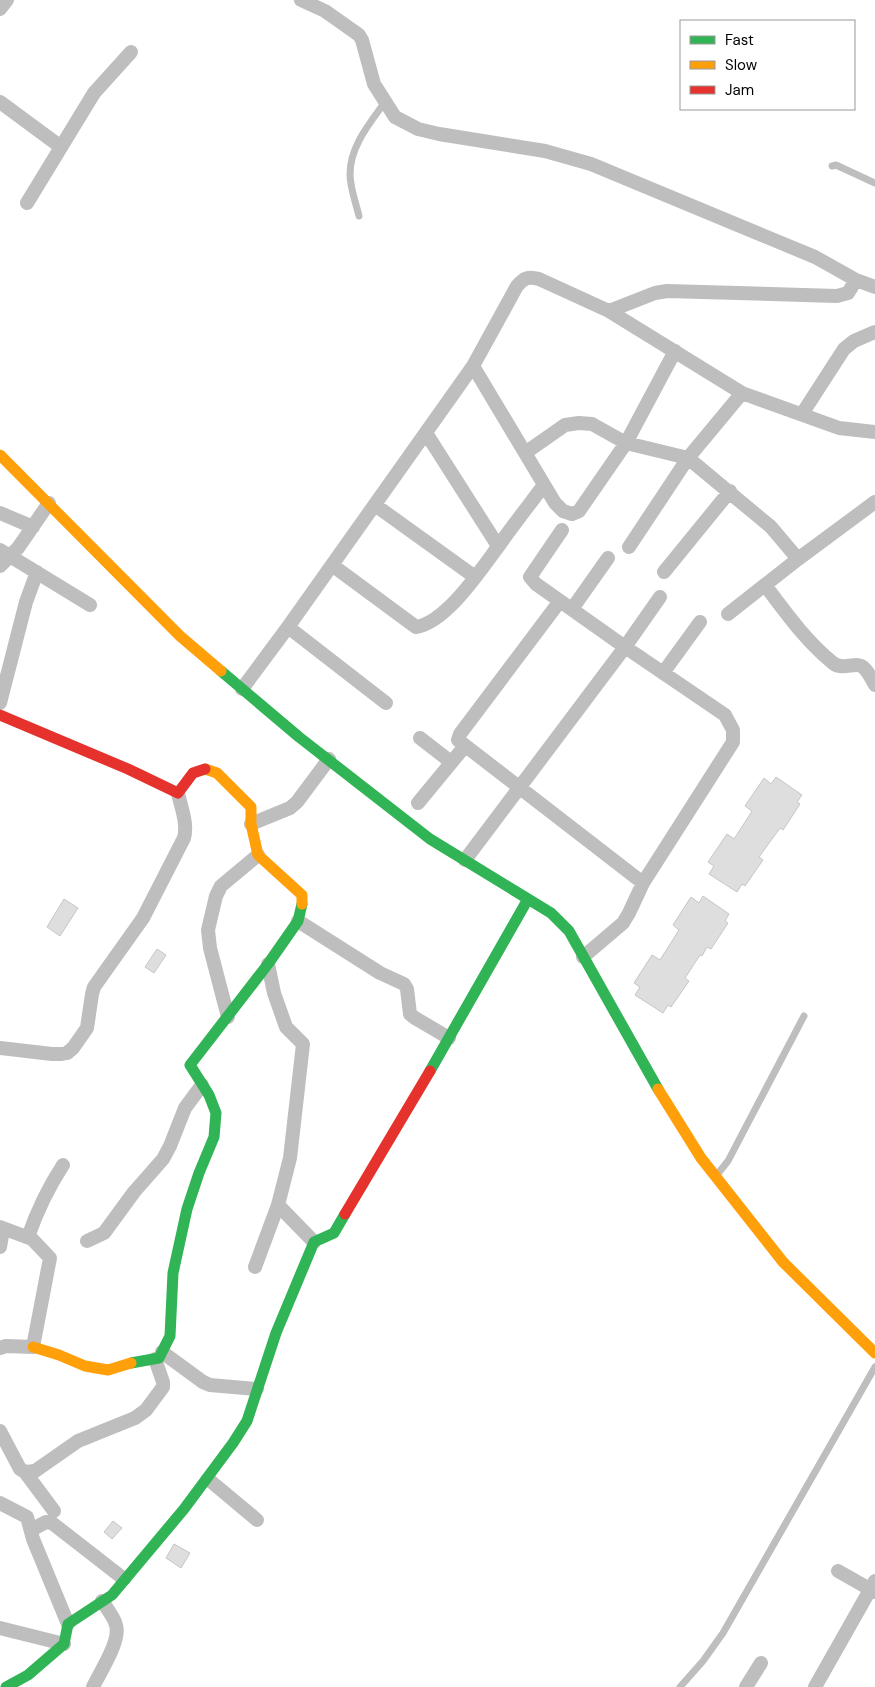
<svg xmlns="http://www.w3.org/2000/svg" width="875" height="1687" viewBox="0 0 875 1687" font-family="'DM Sans',sans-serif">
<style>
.building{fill:#dedede;stroke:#c6c6c6}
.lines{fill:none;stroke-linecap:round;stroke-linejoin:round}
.lane{stroke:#bebebe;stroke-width:7}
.street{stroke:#bebebe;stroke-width:14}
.fast{stroke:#30b455;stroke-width:11}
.slow{stroke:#ff9f0a;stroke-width:11}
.jam{stroke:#e5322d;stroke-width:11}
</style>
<rect width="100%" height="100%" fill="#fff"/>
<!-- building -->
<path class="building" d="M776 777 802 795 797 802 800 804 783 830 780 828 759 857 763 860 745 886 742 884 737 892 709 874 714 866 708 862 727 834 734 839 747 819 752 811 745 806 764 778 771 784Z
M703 896 729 914 725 921 728 923 711 949 707 947 702 956 700 955 685 978 689 981 671 1007 668 1005 663 1013 635 995 640 987 634 983 652 955 660 960 679 930 673 925 691 897 699 903Z
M64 899 78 908 60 936 47 927Z
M157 949 166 955 154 973 145 967Z
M113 1521 122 1528 112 1539 104 1532Z
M174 1544 190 1553 181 1568 166 1558Z"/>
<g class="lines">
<!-- lane -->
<path class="lane" d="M832 166 836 165 875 183
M359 216C356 203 350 188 350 174 350 146 370 123 385 102
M716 1176 728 1161 804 1016
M680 1687 703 1661 723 1633 875 1367"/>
<!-- street -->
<path class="street" d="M301 0 325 11 359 35 362 40 374 84 395 117 418 129 439 134 545 151 591 164 815 257 856 280 875 287
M0 9 7 0
M0 102 61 147
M27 203 94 93 131 52
M609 311 655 293 667 291 837 296 848 293 856 280
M473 366 555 503 563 511 572 514 579 511 626 443 675 351
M802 414 844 349 854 341 875 332
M426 433 498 546
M525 453 565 425 579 423 592 424 626 443 688 458 771 527 798 559
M375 505 475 577
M0 513 33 527
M629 547 688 458 742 393 839 428 875 432
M0 550 90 605
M332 565 416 627C447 622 482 568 500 544 514 524 529 505 544 485
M0 566 18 548 49 503
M664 572 730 491
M765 585C786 613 806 641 833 663 844 672 857 659 865 669 869 673 872 680 875 685
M560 601 460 734 458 740 643 883 733 742V730L725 715 625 647 660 597
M572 609 608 558
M728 614 798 559 875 502
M288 627 386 703
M663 673 700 622
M242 689 288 627 473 366 517 286C524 278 528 276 539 279L609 311 742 393
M0 703 26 602 37 572
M420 738 451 762
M418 803 465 746
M251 824 290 808 297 802 329 759
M465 860 625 647 536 584 530 577 562 530
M298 921 380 973 404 984 407 989 410 1014 415 1018 449 1038
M583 957 623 923 629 913 643 883
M268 964 274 993 286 1027 303 1044 290 1158 278 1205 314 1242
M228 1017 210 948 208 930 216 896 221 886 258 855
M0 1048 52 1054H62L67 1053 73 1048 87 1028 92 994 94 987 143 918 184 838C188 824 181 807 178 793
M0 1227 32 1239 50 1258 33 1347 6 1346 0 1348
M28 1237C37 1211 48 1188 63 1165
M87 1241 104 1233 134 1192 163 1159 170 1146 185 1108 202 1085
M0 1247 3 1230
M255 1267 278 1205
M162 1352 203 1382 210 1385 257 1389
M0 1431 20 1469 25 1472 35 1471 78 1441 135 1418 146 1410 163 1387V1382L155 1359
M25 1472 54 1511
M208 1479 257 1520
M0 1503 27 1517 33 1539 68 1624
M31 1530 46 1522 52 1523 124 1579
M838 1571 875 1592
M0 1628 64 1644
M93 1687C100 1672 121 1641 116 1625 114 1617 107 1609 102 1601
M746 1687 761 1663
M815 1687 875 1581"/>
<!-- fast -->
<path class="fast" d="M221 671 299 737 430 839 551 913 569 931 658 1089
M430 1071 528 899
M131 1363 159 1358 170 1336 173 1273 187 1209 199 1173 214 1137 216 1113 209 1095 190 1065 268 964 298 921 302 904
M6 1687 28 1675 64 1644 68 1624 112 1595 184 1509 233 1443 247 1421 276 1333 314 1242 334 1233 345 1214"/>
<!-- slow -->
<path class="slow" d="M0 455 180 636 221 671
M205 769 217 773 251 807V824L258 855 302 895V904
M658 1089 701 1158 783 1262 875 1353
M33 1347 59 1355 85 1366 108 1370 131 1363"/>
<!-- jam -->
<path class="jam" d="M0 715 128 769 178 793 193 773 205 769
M345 1214 430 1071"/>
</g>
<!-- legend -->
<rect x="680" y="20" width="175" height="90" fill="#ffffff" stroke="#999999"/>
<rect x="690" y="36" width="25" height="8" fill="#30b455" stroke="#999999"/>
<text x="725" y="45" font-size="15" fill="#000000">Fast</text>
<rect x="690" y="61" width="25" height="8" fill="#ff9f0a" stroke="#999999"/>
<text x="725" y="70" font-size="15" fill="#000000">Slow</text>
<rect x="690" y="86" width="25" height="8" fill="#e5322d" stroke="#999999"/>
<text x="725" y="95" font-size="15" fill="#000000">Jam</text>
</svg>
